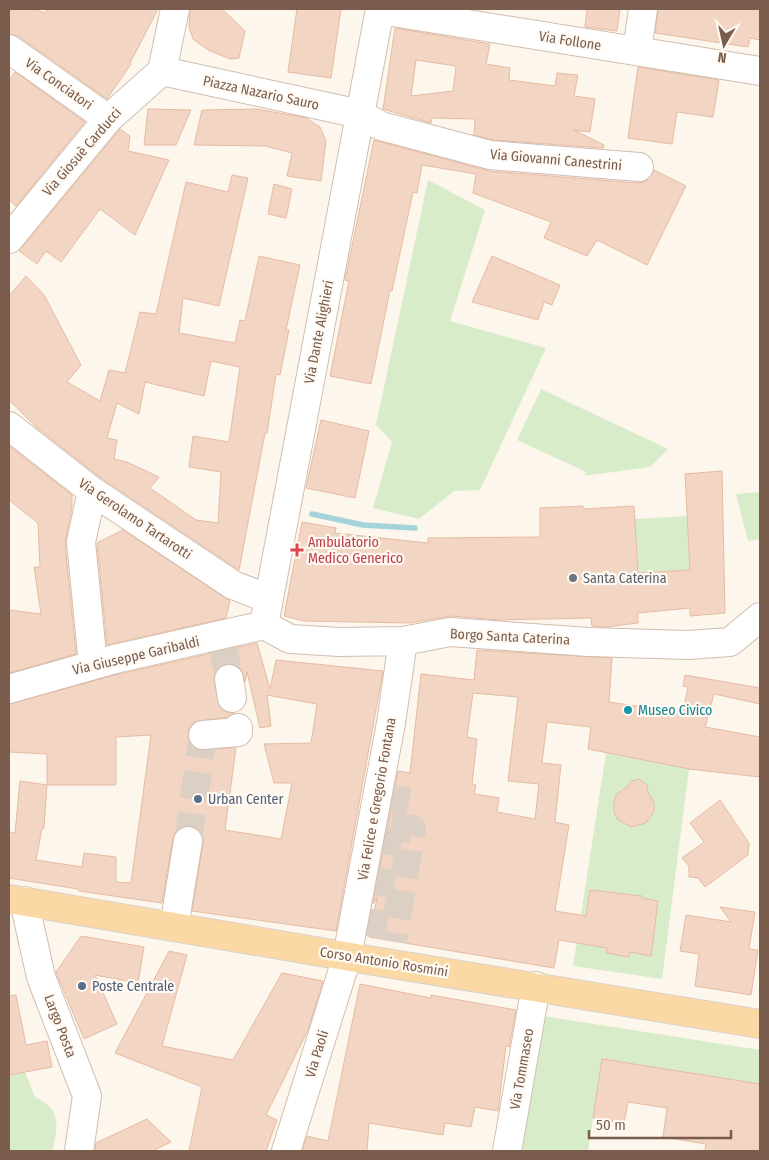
<svg xmlns="http://www.w3.org/2000/svg" width="769" height="1160" viewBox="0 0 769 1160" font-family="'Fira Sans Condensed',sans-serif">
<style>
.green{fill:#d8ecc9}
.lines{fill:none;stroke-linecap:round;stroke-linejoin:round}
.stream{stroke:#a5d3da;stroke-width:5.5}
.building{fill:#f3d5c3;stroke:#e6bba3;fill-rule:evenodd}
.minor-tunnel{stroke:#dcd0c4;stroke-width:28;stroke-dasharray:28 14;stroke-linecap:butt}
.minor-casing{stroke:#d1beb0;stroke-width:30}
.major-casing{stroke:#dad1cd;stroke-width:30}
.minor{stroke:#fff;stroke-width:28}
.major{stroke:#fbd9a5;stroke-width:28}
.health-dot{fill:#e0444e;stroke:#fffaf3;stroke-width:2}
.worship-dot{fill:#6b7280;stroke:#fffaf3;stroke-width:2}
.culture-dot{fill:#0f9aa8;stroke:#fffaf3;stroke-width:2}
.service-dot{fill:#5c6f8a;stroke:#fffaf3;stroke-width:2}
.labels{text-anchor:middle;dominant-baseline:central;stroke-width:4.5;stroke-linejoin:round;paint-order:stroke}
.street-label{font-size:14px;fill:#7a5c4d;stroke:#fffaf3}
.health-label{font-size:14px;fill:#be3a42;stroke:#fffaf3;text-anchor:start}
.worship-label{font-size:14px;fill:#5b616d;stroke:#fffaf3;text-anchor:start}
.culture-label{font-size:14px;fill:#0d838f;stroke:#fffaf3;text-anchor:start}
.service-label{font-size:14px;fill:#4e5e75;stroke:#fffaf3;text-anchor:start}
</style>
<rect width="100%" height="100%" fill="#fdf6ec"/>
<!-- green -->
<path class="green" d="M428 180 485 210 450 321 546 348 480 490 454 491 419 519 373 508 392 442 376 425Z
M541 389 668 449 650 467 584 476 586 472 517 440Z
M760 492V539L748 541 736 494Z
M687 516 690 570 638 573 635 519Z
M606 753 689 769 662 979 573 966Z
M543 1016 760 1050V1084L602 1059 588 1151H522Z
M25 1072 35 1097C63 1111 57 1125 53 1151H9V1075Z"/>
<g class="lines">
<!-- stream -->
<path class="stream" d="M312 514 363 525 415 528"/>
</g>
<!-- building -->
<path class="building" d="M9 9H33L45 13 47 9H158L130 63 131 64 107 99 18 36 9 34Z
M190 9H222L245 31 239 58 230 59 208 50 193 39 189 27Z
M297 9H341L331 78 288 72Z
M587 9H620L617 31 585 27Z
M658 9H760V40L750 38 748 47 655 33Z
M395 28 490 44 486 64 510 68 509 80 555 86 557 73 578 75 574 96 595 99 590 132 574 130 604 145 603 148 493 140 474 135 475 119 432 118 431 123 383 109ZM416 60 456 66 453 91 411 96Z
M638 67 719 80 713 117 677 112 672 144 628 138Z
M15 72 85 122 16 206 9 200V80Z
M148 109 191 110 176 145H144Z
M257 109 306 118 320 127 326 141 321 181 287 176 292 153 265 146 194 145 202 110Z
M120 129 130 136 128 151 169 160 135 235 100 209 61 262 46 251 37 264 19 251Z
M374 140 489 171 638 183 646 181 654 170 686 186 647 265 597 240 587 256 544 238 551 222 473 193 476 174 422 165 417 193 413 192 392 291 390 290 371 384 330 376 349 281 345 280Z
M232 175 248 178 219 306 183 298 179 333 235 343 240 320 245 321 259 256 300 265 286 330H289L280 375 276 374 267 433H265L239 570 101 478 36 427 9 400V296L26 276 44 295 81 365 67 382 100 401 109 370 125 373 140 312 156 314 186 182 228 192ZM211 361 240 367 229 442 193 436 189 467 221 472 218 523 196 520 150 488 159 477 127 462 114 459 117 440 107 438 117 403 139 414 145 382 204 396Z
M274 184 292 189 286 218 268 214Z
M492 256 560 285 552 305 544 302 538 320 472 302Z
M321 420 369 431 355 498 306 488Z
M9 446 72 495V507L65 543 76 654 9 673V610L41 614 34 567H40L38 523 9 500Z
M722 471 725 613 690 616V608L638 613V623L606 627 592 626 591 618 499 620 451 616 409 623 304 621 284 616 302 522 336 528 335 533 428 543V538L540 537V508L583 506V509L634 506 638 573 690 570 685 474Z
M123 530 230 601 226 618 107 645 97 543Z
M257 643 270 689 276 660 383 671 336 931 192 911 203 843V836L198 829 190 826H183L176 831 173 838 162 903 79 891 78 889 9 878V832L15 833 20 781 47 785V754L9 752V704L119 674ZM226 664H234L241 669 245 682 247 672 260 728 271 726 267 695 317 704 311 743 264 744 274 783H292L281 839 225 830 236 748 197 749 191 744 188 737 189 729 194 722 227 717 234 713 226 712 220 707 214 681 215 673 220 667ZM151 735 131 883 116 882V857L84 853 82 867 36 860 42 828H44L47 785H116V737Z
M477 650 612 658 609 702 683 713 688 687 683 686 685 675 760 688V704L714 694 705 727 760 737V777L689 769 588 749 591 727 547 722 542 763 561 765 555 822 569 825 555 911 586 916 590 890 642 896V898L658 901 651 956 630 952 629 957 606 953 607 948 559 940 554 968 369 937 377 898 373 904 398 771 410 773 421 674 474 680ZM473 693 518 697 508 781 539 784 535 819 497 812 499 798 474 794 476 785 472 784 477 739 467 737Z
M639 779 648 786 647 790 654 803V811L646 823 631 827 618 820 614 813V802L616 795 629 785 630 782Z
M720 800 749 843 748 855 705 887 698 878 689 877V866L682 858 704 842 690 823Z
M720 907 755 912 749 949 758 950 751 995 695 986 699 954 680 951 686 915 731 922Z
M81 936 144 947 138 983 95 975 117 1024 84 1039 56 972Z
M169 951 187 955 162 1046 233 1060 282 973 323 981 308 1030 266 1115 277 1120 266 1151H189L202 1087 115 1053Z
M360 984 431 998V995L516 1010 509 1047 506 1046 498 1111 475 1107 471 1127 445 1123 443 1135 369 1123 367 1151H302L307 1136 328 1141Z
M16 995 26 1045 47 1041 52 1067 9 1075V996Z
M602 1059 760 1084V1151H705L706 1144 663 1137 667 1108 628 1102 624 1123 593 1118Z
M147 1119 171 1142 152 1151H95L96 1143Z"/>
<g class="lines">
<!-- minor-tunnel -->
<path class="minor-tunnel" d="M222 641 229 679
M391 826 412 829 393 941
M188 841 203 735
M371 937 400 772"/>
<!-- minor casing -->
<g class="minor-casing">
<path id="minor" d="M380 10 760 71
M9 49 108 119
M637 51 643 9
M162 71 360 114 381 126 490 155 639 167
M162 71 175 9
M9 239 108 119 162 71
M9 426 92 491 233 585 269 599
M92 491 81 542 93 665
M264 625 380 9
M264 625 290 639 340 642 403 641 450 632 589 642 688 645 730 642 760 617
M229 679 232 698
M9 689 115 659 264 625
M203 735 238 732V728
M24 901 41 977 87 1096 79 1151
M174 927 188 841
M286 1151 347 957 391 723 403 641
M507 1151 536 986"/>
</g>
<!-- major casing -->
<g class="major-casing">
<path id="major" d="M9 899 368 960 760 1024"/>
</g>
<!-- minor -->
<use href="#minor" class="minor"/>
<!-- major -->
<use href="#major" class="major"/>
</g>
<!-- markers -->
<path class="health-dot" d="M294.5 542.5h5v5h5v5h-5v5h-5v-5h-5v-5h5z"/>
<circle class="worship-dot" cx="573" cy="578" r="5"/>
<circle class="culture-dot" cx="628" cy="710" r="5"/>
<g class="service-dot">
<circle cx="198" cy="799" r="5"/>
<circle cx="82" cy="986" r="5"/>
</g>
<g class="labels">
<!-- street labels -->
<g class="street-label">
<text transform="translate(570 41) rotate(9)">Via Follone</text>
<text transform="translate(59 84) rotate(35)">Via Conciatori</text>
<text transform="translate(261 93) rotate(12)">Piazza Nazario Sauro</text>
<text transform="translate(82 152) rotate(-49)">Via Giosuè Carducci</text>
<text transform="translate(556 160) rotate(5)">Via Giovanni Canestrini</text>
<text transform="translate(319 332) rotate(-79)">Via Dante Alighieri</text>
<text transform="translate(135 519) rotate(34)">Via Gerolamo Tartarotti</text>
<text transform="translate(510 637) rotate(3)">Borgo Santa Caterina</text>
<text transform="translate(136 656) rotate(-13)">Via Giuseppe Garibaldi</text>
<text transform="translate(377 799) rotate(-80)">Via Felice e Gregorio Fontana</text>
<text transform="translate(384 962) rotate(9)">Corso Antonio Rosmini</text>
<text transform="translate(60 1026) rotate(69)">Largo Posta</text>
<text transform="translate(317 1054) rotate(-73)">Via Paoli</text>
<text transform="translate(522 1069) rotate(-80)">Via Tommaseo</text>
</g>
<!-- health labels -->
<g class="health-label">
<text x="308" y="542">Ambulatorio<tspan x="308" dy="16">Medico Generico</tspan></text>
</g>
<!-- worship labels -->
<g class="worship-label">
<text x="583" y="578">Santa Caterina</text>
</g>
<!-- culture labels -->
<g class="culture-label">
<text x="638" y="710">Museo Civico</text>
</g>
<!-- service labels -->
<g class="service-label">
<text x="208" y="799">Urban Center</text>
<text x="92" y="986">Poste Centrale</text>
</g>
</g>
<!-- border -->
<rect width="769" height="1160" fill="none" stroke="#7a5c4d" stroke-width="20"/>
<!-- north arrow -->
<g transform="translate(724 45) rotate(189)" stroke="#fffaf3" stroke-width="4" paint-order="stroke">
<path d="M0-4L9 19L0 12L-9 19Z" fill="#7a5c4d"/>
<text y="-8" font-size="14" font-weight="bold" text-anchor="middle" fill="#7a5c4d">N</text>
</g>
<!-- scale -->
<path d="M589 1130v8h142v-8" fill="none" stroke="#7a5c4d" stroke-width="2.5"/>
<text x="596" y="1130" font-size="15" fill="#7a5c4d" stroke="#fffaf3" stroke-width="4" paint-order="stroke">50 m</text>
</svg>
